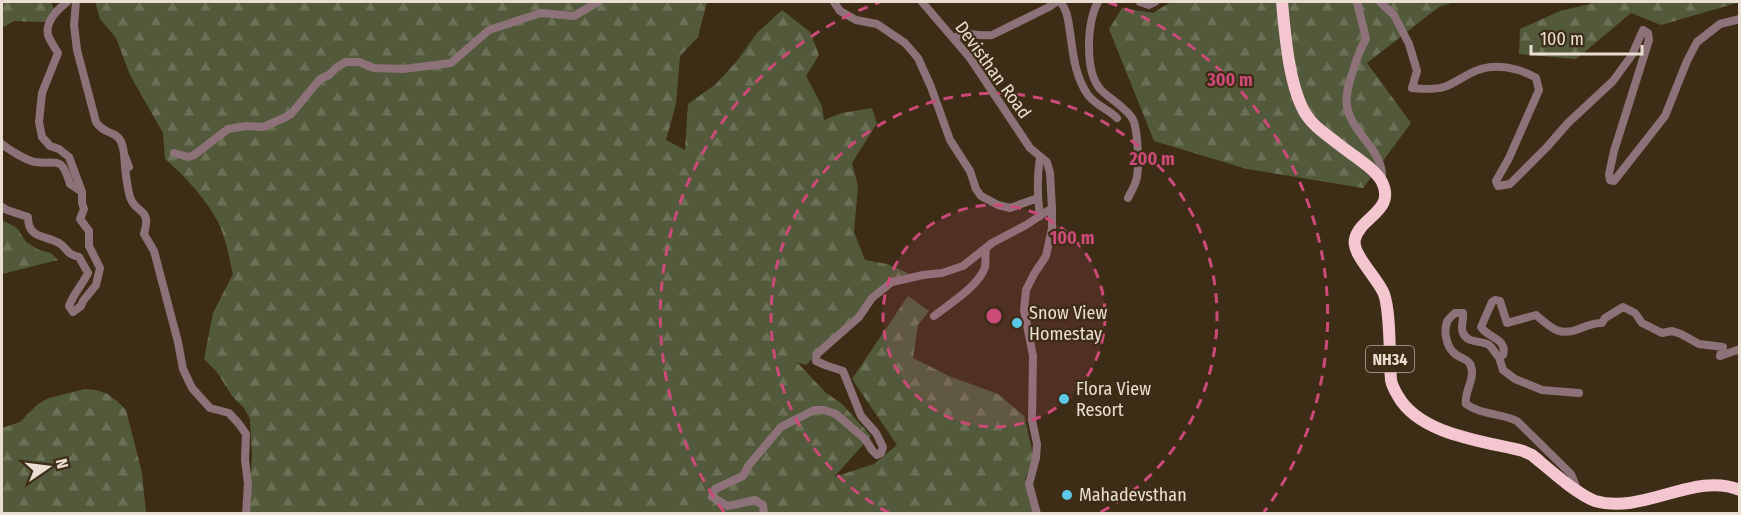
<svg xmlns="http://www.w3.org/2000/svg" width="1741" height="515" viewBox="0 0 1741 515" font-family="'Fira Sans Condensed',sans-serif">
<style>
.forest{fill:url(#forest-firs)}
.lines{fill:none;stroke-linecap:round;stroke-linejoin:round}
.minor{stroke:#8d7379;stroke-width:8}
.trunk{stroke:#f4c7d0;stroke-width:12}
.ring{fill:none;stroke:#cc4a78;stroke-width:3;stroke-dasharray:10 8}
.poi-dot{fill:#5bc8e7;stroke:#3e2d16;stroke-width:2}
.labels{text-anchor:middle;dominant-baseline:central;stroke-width:4.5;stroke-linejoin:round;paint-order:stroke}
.shield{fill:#3e2d16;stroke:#b6a999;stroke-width:1.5}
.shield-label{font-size:16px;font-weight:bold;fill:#e9ded1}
.street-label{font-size:18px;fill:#e9ded1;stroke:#3e2d16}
.poi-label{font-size:18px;fill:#e9ded1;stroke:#3e2d16;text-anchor:start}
.centre{fill:#cc4a78;stroke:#3e2d16;stroke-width:3}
.ring-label{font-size:18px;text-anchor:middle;font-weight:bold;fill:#cc4a78;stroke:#3e2d16;stroke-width:4.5;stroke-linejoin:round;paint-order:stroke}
</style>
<defs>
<pattern id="forest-firs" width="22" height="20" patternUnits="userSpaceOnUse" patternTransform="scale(1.5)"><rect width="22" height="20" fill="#535a3b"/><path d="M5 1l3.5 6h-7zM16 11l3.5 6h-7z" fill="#6c7156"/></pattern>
</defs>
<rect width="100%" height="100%" fill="#3e2d16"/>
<!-- forest -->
<path class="forest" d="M2 2H51L54 9 52 20 43 22 14 21 4 27 2 25Z
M95 2H707L698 37 680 56 676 104 666 140 685 150 688 104 716 84 737 61 757 33 782 10 810 32 819 55 806 76 822 106 824 120 842 113 872 108 877 123 852 163 858 186 854 232 865 260 887 264 908 273 870 302 806 365 797 362 825 392 842 404 871 436 834 477 874 464 897 445 852 379 908 296 929 311 918 325 913 358 949 376 998 394 1024 416 1034 458 1025 479 1039 513H249L252 454 250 419 244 408 232 396 217 372 204 359 213 313 233 274C229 258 226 239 219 224 208 201 184 175 165 159L163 133 130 75 116 38 100 19Z
M1171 2H1454L1439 7 1367 63 1411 123 1363 188 1247 169 1154 141 1109 29 1122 8 1153 13Z
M1598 2H1740L1661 25 1631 13 1576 59 1519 54 1520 29 1560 11Z
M2 220 17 228 26 242 39 250 51 253 58 260 2 274Z
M85 389 96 390 108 394 118 402 126 410 142 473 146 513H2V428L20 422 38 404 49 398Z"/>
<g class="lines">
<!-- minor -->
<path class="minor" d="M76 2 74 25 77 50 96 122C107 139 121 126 124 154
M834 2 840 11 856 20 877 24 905 43 918 58 931 87 950 140 970 171 976 189 981 196 998 205 1010 208 1038 198
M1060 2C1068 10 1068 21 1070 32 1073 54 1075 77 1088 95 1095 105 1108 109 1117 118
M1098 2C1087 22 1084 72 1101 90 1109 98 1127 109 1132 118 1138 126 1139 166 1137 177 1136 184 1131 192 1128 198
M1140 2 1149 5 1155 2
M1357 2 1366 39C1359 50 1356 61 1352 74 1349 83 1345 95 1347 106 1352 135 1385 150 1382 181
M1380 2 1394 15 1409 44 1417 71 1412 88C1422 89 1434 90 1444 87 1456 83 1466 74 1478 70 1496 63 1520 68 1536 78L1539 90 1509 158 1496 181 1498 186 1510 184 1547 147 1568 123 1613 81 1632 55 1643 30 1648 33 1649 40 1614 151 1609 174 1610 180 1614 181 1665 116 1687 61 1697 42 1720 24 1740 19
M953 38C968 30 977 37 992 35L1049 7 1056 2
M2 144C8 149 27 161 35 162 59 165 61 155 70 184L82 192 69 157 59 149 50 146 42 137 39 122 42 93 58 53C55 48 50 41 48 35 45 21 58 9 67 2
M174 153 188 157 194 155 228 129 247 126 263 127 284 118 291 114 320 79 329 75 337 67 346 62H359L374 68 403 69 451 63 489 30 541 13 574 16 598 2
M1040 157C1037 177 1037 196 1040 216
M129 167 124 154C125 169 126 183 130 197 136 215 152 207 144 234L154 251 178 342 183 369 192 388 210 408 229 413 239 424 246 434 245 460 248 484 246 514
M2 207 7 210 28 217C28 239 45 235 59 243 68 248 65 254 79 257L88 273C82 285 74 293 69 306L73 312 81 306 83 301 96 285 100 268 89 246V231L80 219 84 209 82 203V192
M934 316C949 304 979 286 985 267 986 261 985 254 986 248
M1499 357 1503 370 1515 379 1542 390 1579 393
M1577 489 1571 474 1517 421C1501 413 1481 415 1466 404 1464 392 1473 383 1472 371 1471 357 1460 360 1453 352 1446 345 1443 329 1448 320 1450 317 1453 315 1455 313H1463C1464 320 1460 327 1463 333 1468 344 1481 340 1489 345 1493 348 1495 354 1499 357L1503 355C1508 339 1488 338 1481 327L1492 302 1495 300 1500 301 1507 323 1536 315C1550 327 1559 337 1579 329 1587 326 1592 323 1602 323L1605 318 1623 307 1635 313 1642 323 1662 333 1672 331 1681 334 1699 344 1723 347 1720 356 1740 349
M764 514 763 505 755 500 728 506 712 497 715 489 743 476 748 466 781 427 814 410H824L836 414 865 439 872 450 877 455 881 453 883 447 876 433 861 416 843 371 825 365 816 361 817 354 859 317 872 298 892 282 923 275 942 273 963 266 992 243 1026 225 1052 208 1050 173 1047 162 1030 148 970 58 922 2
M1037 514 1029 484 1036 458 1037 444 1032 420 1033 356 1024 310 1026 290 1034 274 1046 256 1052 228V208"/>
<!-- trunk -->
<path class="trunk" d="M1282 2C1285 34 1289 89 1307 116 1314 127 1327 135 1337 143 1350 154 1374 167 1382 182 1396 211 1360 217 1355 239 1351 254 1378 278 1384 294 1391 314 1389 357 1391 380 1392 386 1395 391 1398 396 1420 435 1484 441 1523 451L1532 455C1549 469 1575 493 1595 501 1644 515 1695 471 1740 490"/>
</g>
<!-- distance rings -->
<circle cx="994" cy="316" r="111" fill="#cc4a78" fill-opacity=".12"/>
<g class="ring">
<circle cx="994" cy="316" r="111"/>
<path d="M889 513A223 223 0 1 1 1099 513"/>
<path d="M724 512A334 334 0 0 1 880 2M1108 2A334 334 0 0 1 1264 512"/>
</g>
<!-- markers -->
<g class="poi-dot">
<circle cx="1017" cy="323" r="6"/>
<circle cx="1064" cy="399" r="6"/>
<circle cx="1067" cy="495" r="6"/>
</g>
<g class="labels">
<!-- shield labels -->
<rect class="shield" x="1366" y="346" width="48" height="26" rx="4.5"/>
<g class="shield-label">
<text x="1390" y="359">NH34</text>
</g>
<!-- street labels -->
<g class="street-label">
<text transform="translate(993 70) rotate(54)">Devisthan Road</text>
</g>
<!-- poi labels -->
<g class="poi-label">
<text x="1029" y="313">Snow View<tspan x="1029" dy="21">Homestay</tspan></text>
<text x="1076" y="389">Flora View<tspan x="1076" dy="21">Resort</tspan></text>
<text x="1079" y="495">Mahadevsthan</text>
</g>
</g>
<circle cx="994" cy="316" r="9" class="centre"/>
<g class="ring-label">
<text x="1230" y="86">300 m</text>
<text x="1152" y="165">200 m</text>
<text x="1072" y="244">100 m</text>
</g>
<!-- border -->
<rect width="1741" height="515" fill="none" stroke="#e9ded1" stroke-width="6"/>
<!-- north arrow -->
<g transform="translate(48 467) rotate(76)" stroke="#3e2d16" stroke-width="4.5" paint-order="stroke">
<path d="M0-4.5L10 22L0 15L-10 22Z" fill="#e9ded1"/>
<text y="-9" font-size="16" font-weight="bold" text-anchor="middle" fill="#e9ded1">N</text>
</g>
<!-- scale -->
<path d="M1531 45v9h111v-9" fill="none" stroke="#e9ded1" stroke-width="3"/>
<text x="1540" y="45" font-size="18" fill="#e9ded1" stroke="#3e2d16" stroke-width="4.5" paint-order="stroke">100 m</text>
</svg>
